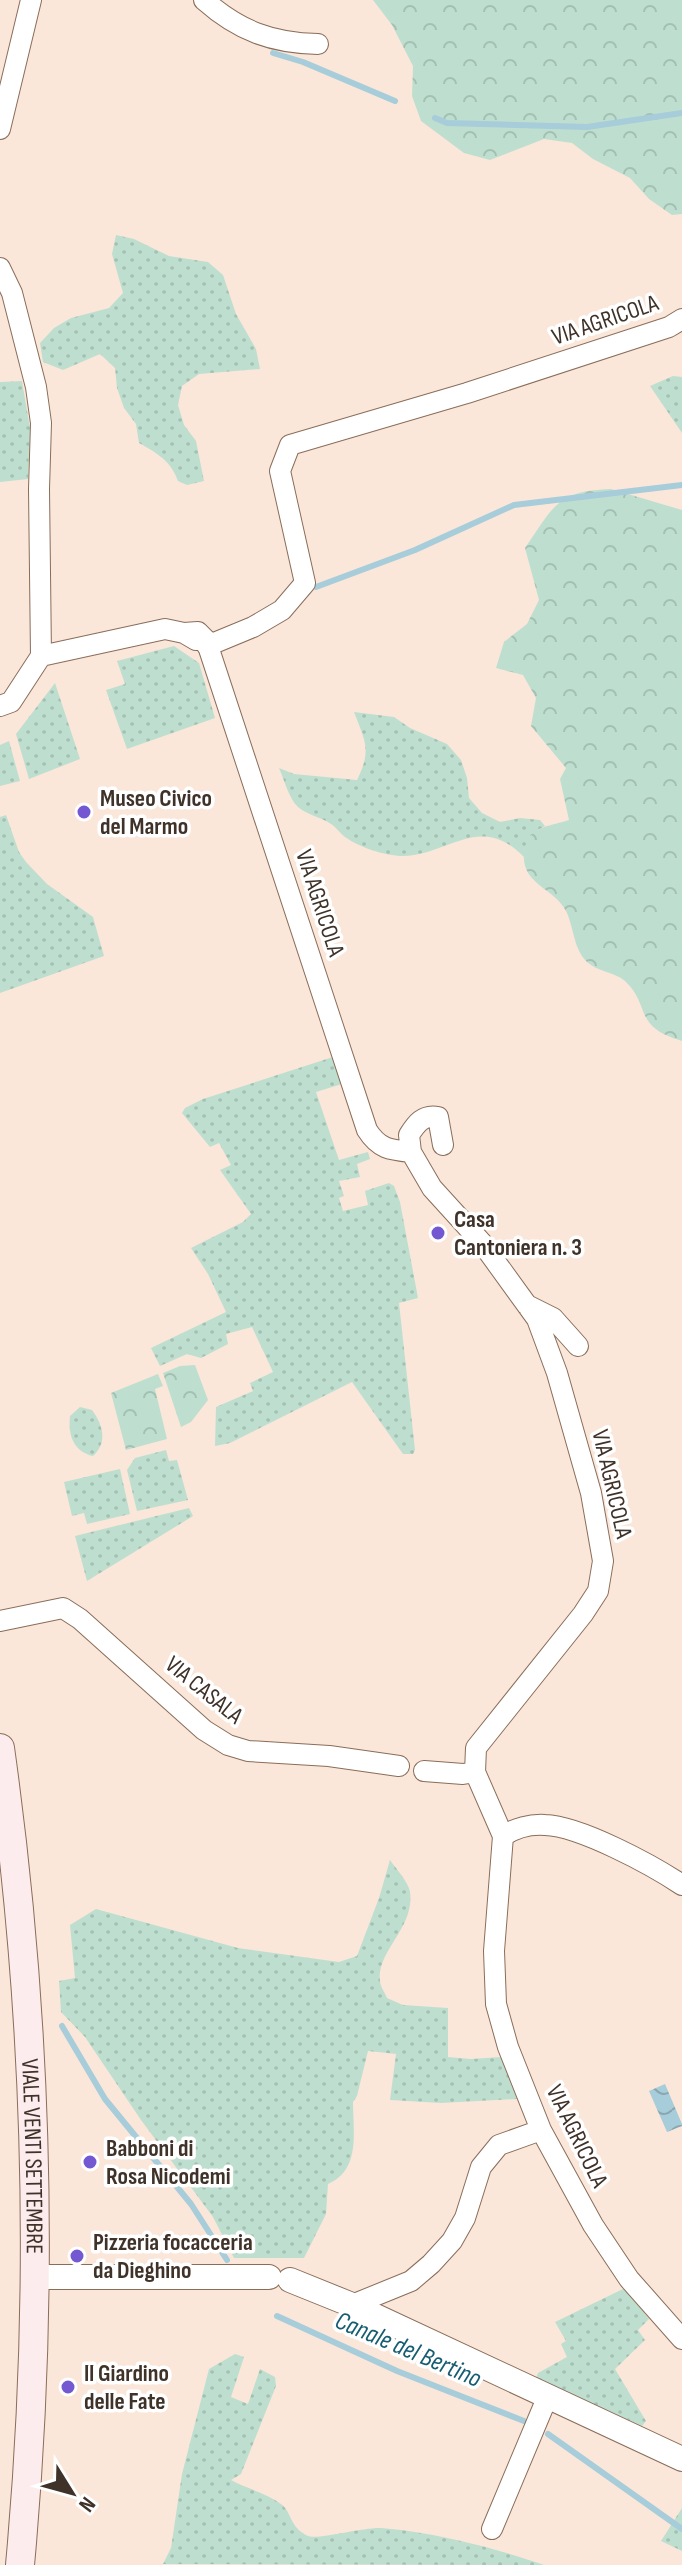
<svg xmlns="http://www.w3.org/2000/svg" width="682" height="2565" viewBox="0 0 682 2565" font-family="'Sofia Sans Condensed',sans-serif">
<style>
.grass{fill:url(#grass-dots)}
.forest{fill:url(#forest-crowns)}
.water{fill:url(#water-waves)}
.lines{fill:none;stroke-linecap:round;stroke-linejoin:round}
.stream{stroke:#a7ccda;stroke-width:6}
.minor-casing{stroke:#8a6d59;stroke-width:22}
.tertiary-casing{stroke:#8a6d59;stroke-width:26}
.secondary-casing{stroke:#8a6d59;stroke-width:30}
.minor{stroke:#fff;stroke-width:20}
.tertiary{stroke:#fff;stroke-width:24}
.secondary{stroke:#fceced;stroke-width:28}
.poi-dot{fill:#7358d2;stroke:#fff;stroke-width:3}
.labels{text-anchor:middle;dominant-baseline:central;stroke-width:7;stroke-linejoin:round;paint-order:stroke}
.street-label{font-size:24px;fill:#3f3229;stroke:#fff}
.poi-label{font-size:24px;font-weight:bold;fill:#3f3229;stroke:#fff;text-anchor:start}
.water-label{font-size:26px;font-style:italic;fill:#175d72;stroke:#fff}
</style>
<defs>
<pattern id="grass-dots" width="8" height="8" patternUnits="userSpaceOnUse" patternTransform="scale(2)"><rect width="8" height="8" fill="#bedfcf"/><path d="M2 2h.1M6 6h.1" fill="none" stroke="#a4c0b2" stroke-width="1.8" stroke-linecap="round"/></pattern>
<pattern id="forest-crowns" width="20" height="18" patternUnits="userSpaceOnUse" patternTransform="scale(2)"><rect width="20" height="18" fill="#bedfcf"/><path d="M2 6a3 3 0 1 1 6 0M12 15a3 3 0 1 1 6 0" fill="none" stroke="#a4c0b2"/></pattern>
<pattern id="water-waves" width="16" height="10" patternUnits="userSpaceOnUse" patternTransform="scale(2)"><rect width="16" height="10" fill="#a7ccda"/><path d="M0 5q4-4 8 0t8 0" fill="none" stroke="#89a6b1"/></pattern>
</defs>
<rect width="100%" height="100%" fill="#fae7d9"/>
<!-- grass -->
<path class="grass" d="M116 235 134 239 169 256 208 262 223 275 236 314 256 349 260 369 199 374 182 386 178 405 184 425 196 441 204 481 187 485 178 481C171 461 157 453 139 443L136 424 124 408 117 388 115 368 100 354 63 370 43 362 40 343 54 328 71 318 109 308 123 293 112 254Z
M673 376 682 377V433L650 386Z
M22 381 30 428 28 479 0 482V382Z
M174 646 199 663 215 718 127 749 106 690 125 684 117 661Z
M55 683 80 759 29 779 16 734Z
M354 712 394 717 410 728 447 744 461 760 467 778 469 798 482 813 500 822 520 818 540 820 545 826C530 834 526 841 524 857 480 812 449 855 403 856 385 856 359 847 345 837 340 833 336 827 331 824 321 817 307 815 298 807 289 799 284 779 279 768L294 774 357 780C372 750 365 741 354 712Z
M9 741 20 781 0 786V745Z
M6 815 19 852 26 862 47 884 93 917 104 956 0 993V817Z
M333 1057 342 1084 316 1092 339 1160 368 1152 370 1159 357 1164 360 1177 339 1181 344 1196 339 1198 343 1211 368 1205 365 1191 389 1183 394 1186 400 1202 418 1298 399 1303 415 1450 413 1454H403L352 1382 230 1443 215 1446 216 1407 253 1391 250 1383 273 1372 252 1327 226 1334 228 1344 201 1358 187 1354 160 1366 151 1348 226 1312 208 1274 191 1248 243 1222 251 1214 220 1170 231 1165 219 1143 210 1147 182 1113 185 1108 203 1099Z
M80 1407 92 1410C103 1425 108 1442 93 1456 73 1451 68 1435 70 1416Z
M166 1450 169 1461 177 1460 188 1500 137 1511 127 1470 135 1458Z
M120 1469 130 1514 87 1524 84 1513 72 1516 64 1482Z
M189 1508 193 1516 87 1581 75 1536Z
M390 1860C396 1869 408 1881 410 1892 415 1928 376 1951 380 1981 380 1986 385 1993 387 1998L403 2005 448 2008V2057L471 2059 501 2057 517 2099 441 2103 390 2100 396 2054 368 2051 357 2096 353 2102C353 2132 361 2170 328 2184L326 2214 304 2258H234L213 2217 141 2120 85 2037 61 2012 59 1981 75 1978 70 1925 96 1909 238 1948 339 1962 357 1956 379 1898Z
M625 2288 649 2319 638 2330 645 2340 615 2369 646 2421 642 2426 536 2378 538 2373 567 2357 561 2344 566 2341 555 2322Z
M235 2354 244 2357 231 2397 248 2404 260 2369 275 2377 276 2386 241 2474 231 2480C246 2488 267 2494 281 2504 292 2512 289 2527 308 2536 317 2540 364 2527 381 2528 433 2532 495 2548 544 2565L163 2564 171 2548 182 2474 209 2369Z
M682 2508V2551L661 2541Z"/>
<!-- forest -->
<path class="forest" d="M373 0H682V214L672 215 649 199 630 178 593 159 572 143 544 139 490 160 464 153 421 121 412 96 413 66 392 25Z
M611 489 682 510V1041C632 1026 652 1007 625 981 615 972 598 972 587 962 573 948 574 927 566 911 553 886 517 884 525 847 531 825 552 826 569 820L560 779 566 768 531 726 536 698 523 675 496 668 504 642 527 624 539 600 525 548C554 506 557 491 611 489Z
M195 1365 208 1400 191 1422 181 1427 163 1373 180 1366Z
M158 1374 163 1386 155 1389 167 1439 126 1450 111 1393Z"/>
<!-- water -->
<path class="water" d="M665 2084 682 2124V2126L667 2132 649 2091Z"/>
<g class="lines">
<!-- stream -->
<path class="stream" d="M273 53 303 62 395 101
M435 118 447 123 587 127 682 113
M316 587 415 550 514 505 682 485
M62 2026 105 2099 191 2204 227 2260
M277 2316 397 2371 524 2421
M548 2434 682 2529"/>
<!-- minor casing -->
<g class="minor-casing">
<path id="minor" d="M204 0C239 31 272 43 318 44
M0 129 31 0
M0 268 12 293 36 387 41 423 39 489 41 656
M184 633 198 632 206 640 367 1130C379 1149 390 1150 411 1152
M207 646 253 627 282 610 305 583 280 471 290 445 467 393 669 327 682 319
M0 706 11 702 41 656 165 629 184 633 196 640
M443 1145 438 1117C423 1114 416 1124 409 1135L411 1152 432 1188 482 1243 537 1319 557 1373 591 1493 603 1561 598 1591 583 1614 476 1748 475 1772 503 1836 494 1951 496 2004 508 2047 541 2130 593 2225 629 2279 682 2339
M527 1305 553 1318 578 1346
M0 1621 63 1608 80 1619 204 1730 228 1745 248 1751 329 1756 399 1766
M424 1771 463 1774 475 1772
M503 1836C515 1828 531 1824 545 1825 580 1826 652 1865 682 1885
M352 2305 411 2281 431 2264 452 2241 465 2218 481 2167 499 2145 541 2130
M492 2529 547 2398"/>
</g>
<!-- tertiary casing -->
<g class="tertiary-casing">
<path id="tertiary" d="M33 2277H269
M290 2280 352 2305 682 2459"/>
</g>
<!-- secondary casing -->
<g class="secondary-casing">
<g id="secondary">
<path id="s1" d="M0 1748C38 2018 45 2294 20 2565"/>
</g>
</g>
<!-- minor -->
<use href="#minor" class="minor"/>
<!-- tertiary -->
<use href="#tertiary" class="tertiary"/>
<!-- secondary -->
<use href="#secondary" class="secondary"/>
</g>
<!-- markers -->
<g class="poi-dot">
<circle cx="84" cy="812" r="8"/>
<circle cx="438" cy="1233" r="8"/>
<circle cx="90" cy="2162" r="8"/>
<circle cx="77" cy="2256" r="8"/>
<circle cx="68" cy="2387" r="8"/>
</g>
<g class="labels">
<!-- street labels -->
<g class="street-label">
<text transform="translate(605 320) rotate(-19)">VIA AGRICOLA</text>
<text transform="translate(320 903) rotate(72)">VIA AGRICOLA</text>
<text transform="translate(612 1484) rotate(77)">VIA AGRICOLA</text>
<text transform="translate(204 1690) rotate(39)">VIA CASALA</text>
<text transform="translate(577 2136) rotate(64)">VIA AGRICOLA</text>
<text stroke="none"><textPath href="#s1" startOffset="410">VIALE VENTI SETTEMBRE</textPath></text>
</g>
<!-- poi labels -->
<g class="poi-label">
<text x="100" y="798">Museo Civico<tspan x="100" dy="28">del Marmo</tspan></text>
<text x="454" y="1219">Casa<tspan x="454" dy="28">Cantoniera n. 3</tspan></text>
<text x="106" y="2148">Babboni di<tspan x="106" dy="28">Rosa Nicodemi</tspan></text>
<text x="93" y="2242">Pizzeria focacceria<tspan x="93" dy="28">da Dieghino</tspan></text>
<text x="84" y="2373">Il Giardino<tspan x="84" dy="28">delle Fate</tspan></text>
</g>
<!-- water labels -->
<g class="water-label">
<text transform="translate(408 2350) rotate(23)">Canale del Bertino</text>
</g>
</g>
<!-- north arrow -->
<g transform="translate(72 2493) rotate(127)" stroke="#ffffff" stroke-width="6" paint-order="stroke">
<path d="M0-6L14 30L0 20L-14 30Z" fill="#3f3229"/>
<text y="-12" font-size="22" font-weight="bold" text-anchor="middle" fill="#3f3229">N</text>
</g>
</svg>
